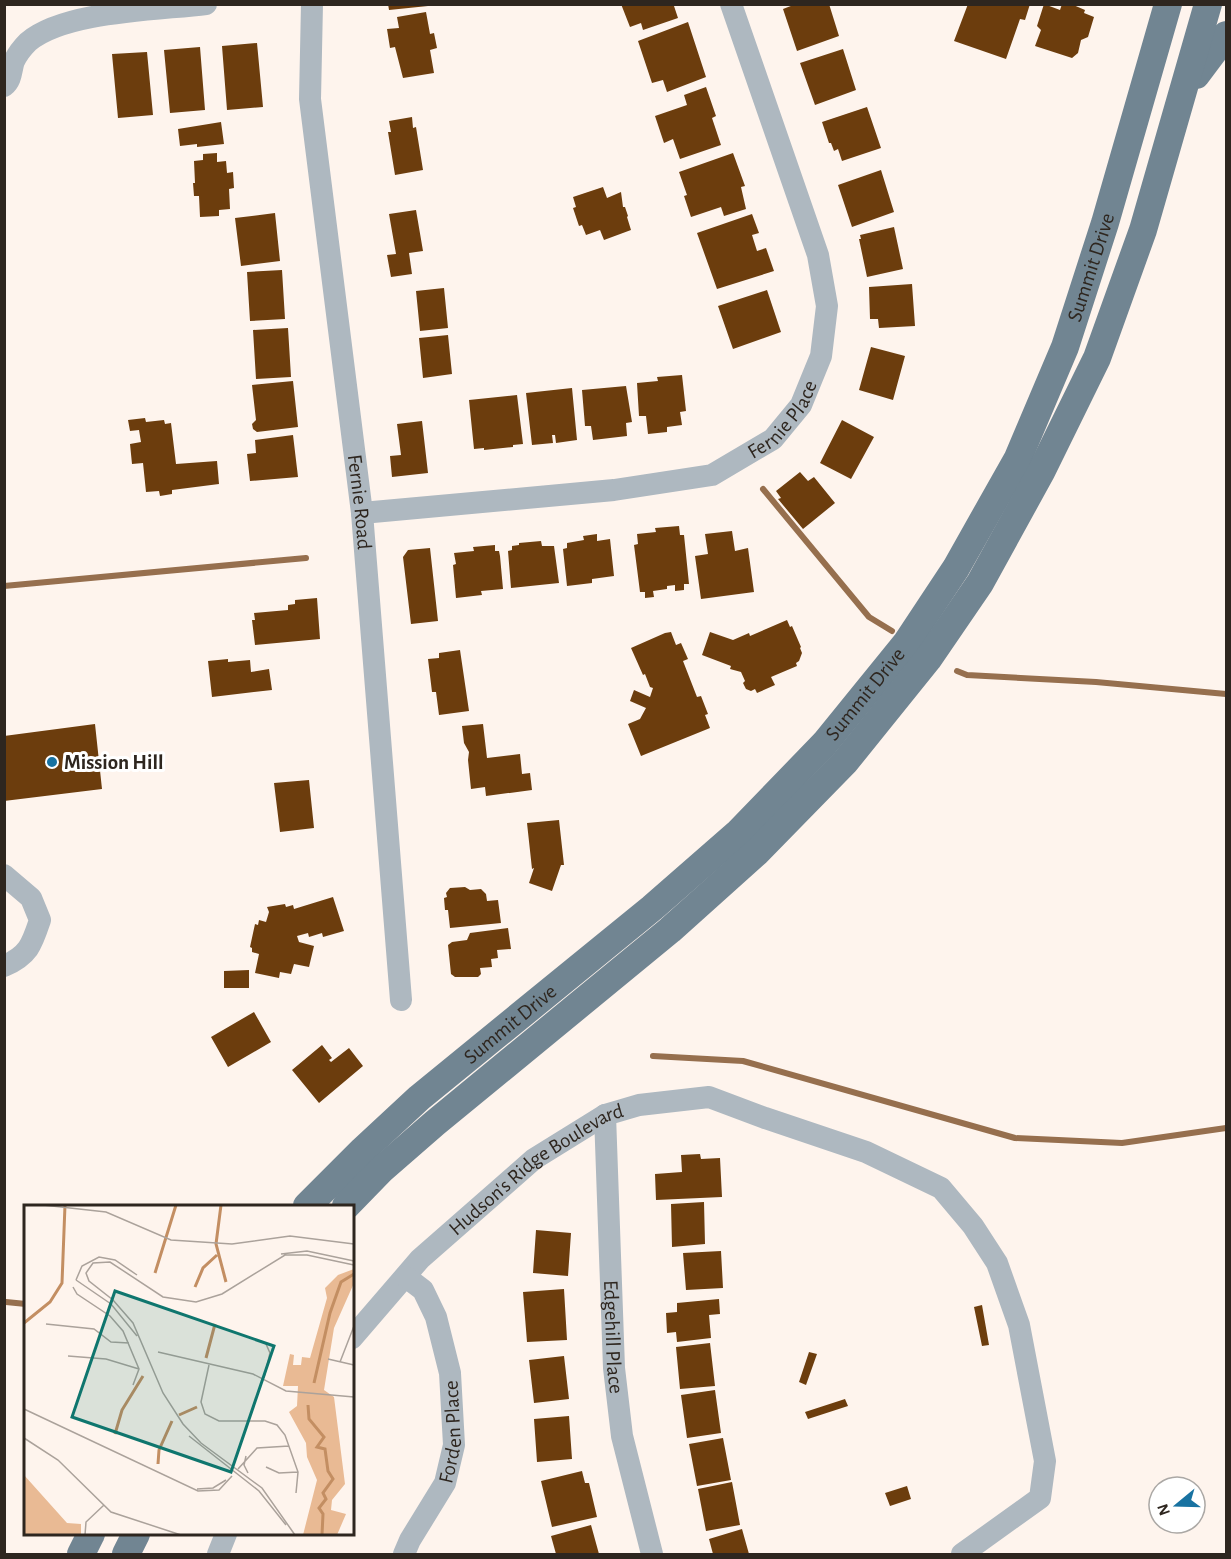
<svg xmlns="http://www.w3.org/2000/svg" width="1231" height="1559" viewBox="0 0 1231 1559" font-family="'Alegreya Sans',sans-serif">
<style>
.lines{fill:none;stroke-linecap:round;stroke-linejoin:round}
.stream{stroke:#966f4e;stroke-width:6}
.building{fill:#6c3d0d}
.minor{stroke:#aeb8c0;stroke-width:22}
.major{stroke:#718592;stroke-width:28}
.poi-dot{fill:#1872a1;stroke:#fff;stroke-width:2}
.labels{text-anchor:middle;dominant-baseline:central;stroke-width:6;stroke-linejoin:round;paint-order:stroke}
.street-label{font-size:21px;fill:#2e261f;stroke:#fff}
.poi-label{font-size:21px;font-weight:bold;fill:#2e261f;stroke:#fff;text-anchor:start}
.inset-river{fill:none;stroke:#c38e62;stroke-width:3}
.inset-road{fill:none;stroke:#aba29b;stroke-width:1.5}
.view{fill:#0f766e;fill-opacity:0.15;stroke:#0f766e;stroke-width:3}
.inset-edge{fill:none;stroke:#2e261f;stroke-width:3}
</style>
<rect width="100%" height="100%" fill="#fef4ed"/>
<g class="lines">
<!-- stream -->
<path class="stream" d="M763 489 869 617 892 631
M4 586 306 558
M957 671 967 675 1096 682 1226 694
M653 1056 743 1061 1015 1138 1122 1143 1226 1128
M6 1302 26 1304"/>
</g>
<!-- building -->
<path class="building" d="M388 4H428V6L389 10Z
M621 4H678L674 6 678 18 643 30 641 23 630 27Z
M796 4H829L839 36 797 51 783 9Z
M968 4H1030L1025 20 1020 19 1006 59 954 41Z
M1044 4 1060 10 1062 4H1071L1085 10 1084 13 1094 17 1088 37 1081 40 1078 53 1072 58 1035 46 1041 30 1037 26Z
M426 12 430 34 434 33 437 48 430 50 434 73 403 78 395 47 390 48 387 29 399 28 397 17Z
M688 22 706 77 667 92 663 80 652 83 638 41Z
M257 43 263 107 227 110 222 46Z
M200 47 205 110 170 113 164 50Z
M843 49 856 90 815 105 800 63Z
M147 52 153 115 118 118 112 54Z
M706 87 716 116 712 118 721 145 680 159 673 139 664 143 655 116 687 105 684 95Z
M867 107 881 148 842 161 838 149 834 151 831 143H829L822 122Z
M412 117 413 128 416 127 423 170 395 175 388 132H391L389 121Z
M221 122 224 144 197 147V144L180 146 178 129Z
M217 153V162L226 161 227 173 233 172 234 188 229 189 230 209 219 210V216L200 217 199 196H194L193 183H195L194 161 203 160V154Z
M733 153 745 186 741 187 746 209 724 216 721 207 691 217 684 196 687 195 679 172Z
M881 170 894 212 852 227 838 185Z
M603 187 607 198 621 192 623 207H625L628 216 627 217 631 230 604 240 600 230 586 235 582 225 579 226 573 208 576 207 573 197Z
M416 210 423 251 409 253 412 274 391 277 387 255 396 254 389 214Z
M275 213 280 261 241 266 235 218Z
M752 214 759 233 752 235 757 251 766 248 774 271 717 289 697 233Z
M894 227 903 269 867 277 859 239H861L860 235Z
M282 270 285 319 250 321 247 272Z
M912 284 915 326 879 328 878 319H870L869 287Z
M444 288 448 328 420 331 416 291Z
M767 290 781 332 733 349 718 306Z
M288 328 291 377 256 379 253 330Z
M448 335 452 374 423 378 419 338Z
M871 347 905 356 893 400 859 390Z
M682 375 686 411 680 412 682 425 667 427V432L648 434 646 416H639L637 383 658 381 657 377Z
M293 381 298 427 257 432 253 429 252 424 256 420 252 385Z
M626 386 632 422 626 423 627 436 593 440 591 426H585L582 390Z
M572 388 577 440 556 443 555 435H552L553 443 532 445 526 393Z
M517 395 523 444 513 445V447L484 450V448L474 449 469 400Z
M145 418 146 422 164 420 165 424 171 423 176 464 217 461 219 484 172 490V494L160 496 159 491 146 492 143 463 132 464 130 444 141 442 139 430 130 431 128 420Z
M842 420 874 437 851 479 820 463Z
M422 421 428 473 392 477 390 456 401 455 397 424Z
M293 435 298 477 250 481 247 454 256 453 255 440Z
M800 472 808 481 814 477 835 503 803 529 778 499 781 498 776 491Z
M679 526 680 535H684L689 584H684V590L675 591V585L667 586V589L653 591 654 597 645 598V592H640L634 545 638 544 637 534 656 532 655 528Z
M732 531 735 551 748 548 754 592 701 599 695 556 708 554 705 534Z
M597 534V541L610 539 614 576 592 579V583L567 586 563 549 567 548V543L584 540 583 536Z
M541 541 542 546H554L559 583 511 588 508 551 512 550V546L519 545V543Z
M495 545V551H499L500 556 503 589 481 591 482 595 456 598 453 565 456 564 454 553 474 551 473 547Z
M430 548 438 621 411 624 403 557 408 550Z
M317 598 320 639 255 645 252 620H255L254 613 288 610V605L295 604V600Z
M787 620 790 627 792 626 801 647 800 648 802 653 799 661 796 663 797 666 771 677 775 685 757 693 755 689 751 691 746 689 743 683 745 681 741 672 730 669 731 666 702 655 710 632 733 640 749 633 750 636Z
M671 632 676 645 681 643 688 659 683 661 697 697 701 696 708 714 705 715 710 728 641 756 628 724 640 719 646 708 630 701 634 690 650 697 653 688 650 687 645 674 643 675 631 648 665 633Z
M460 650 469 711 439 715 436 692H432L428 659 439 658V653Z
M228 659V662L250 660 251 672 269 669 272 690 212 697 208 661Z
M95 724 102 789 4 801V736Z
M483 724 487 758 520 754 522 774 530 773 532 790 486 796 485 787 471 789 468 760 469 752 464 743 462 726Z
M309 780 314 828 280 832 274 783Z
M559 820 564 865H561L552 891 529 883 534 868 532 869 527 823Z
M465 887 470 890 481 889 486 894 487 901 498 900 501 923 450 928 448 910H445L444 898 447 897 446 893 450 888Z
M333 897 344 931 323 937 322 933 309 937 308 933 297 936 299 942 314 946 309 967 294 964 291 974 280 972 279 978 255 973 259 954 252 952V948L250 947 255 924 258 925 259 920 266 922 269 912 267 907 285 904 286 907 293 905 294 909Z
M508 928 511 949 497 950 498 958 491 959 492 967 480 968 481 974 478 977H455L451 974 448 945 452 942 467 940 470 933Z
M249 970V988H224V971Z
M254 1012 271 1042 228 1067 211 1037Z
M322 1045 332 1058 329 1060 331 1062 349 1048 363 1066 319 1103 292 1070Z
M700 1154 701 1159 720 1158 722 1197 656 1200 655 1174 682 1172 681 1155Z
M704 1202 705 1244 672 1247 671 1204Z
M536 1230 571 1233 568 1276 533 1273Z
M721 1251 723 1288 686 1290 683 1253Z
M564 1289 567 1340 527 1342 523 1292Z
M719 1299 720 1314 709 1315 711 1338 677 1342 676 1332 667 1333 666 1313 677 1312V1303Z
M982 1305 989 1345 982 1346 974 1307Z
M710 1343 715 1386 680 1389 676 1347Z
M809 1352 817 1354 806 1385 799 1382Z
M564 1356 569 1399 534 1403 529 1360Z
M715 1390 721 1433 687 1438 681 1395Z
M845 1399 848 1406 808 1419 805 1412Z
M569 1416 572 1459 537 1462 534 1419Z
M723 1438 731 1480 697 1486 689 1444Z
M582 1471 585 1483H589L597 1517 552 1527 541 1481Z
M732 1482 740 1525 706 1531 698 1489Z
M907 1486 911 1499 890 1506 885 1493Z
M591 1525 599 1554H556L551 1536Z
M742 1529 749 1554H713L709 1539Z"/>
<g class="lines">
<!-- minor -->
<g class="minor">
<path id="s1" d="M312 4 310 99 362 513 401 1000"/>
<path d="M4 86C12 80 11 69 14 61 17 55 23 47 28 42 64 11 158 10 206 4"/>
<path id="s2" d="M362 513 614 490 712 475 773 439 801 405 821 356 827 306 818 255 731 4"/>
<path d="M4 875 31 898 40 920C32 944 29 955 4 966"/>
<path id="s3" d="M605 1115 614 1368 622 1436 652 1554"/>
<path id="s4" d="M352 1338 420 1259 534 1159 605 1115 639 1105 709 1097 765 1118 866 1152 941 1188 973 1226 997 1263 1019 1325 1045 1461 1040 1498 962 1554"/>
<path d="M218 1554 226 1534"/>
<path id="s5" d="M404 1554 410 1540 445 1483 454 1445 450 1373 436 1317 423 1290 406 1277"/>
</g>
<!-- major -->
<g class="major">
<path d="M1196 75 1226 35"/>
<path id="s6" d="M307 1206 363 1150 419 1098 652 908 739 832 825 743 907 642 956 568 1018 458 1065 347 1105 223 1168 4"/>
<path d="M346 1206 381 1170 435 1123 670 930 757 852 845 762 928 659 980 583 1041 472 1097 358 1143 230 1208 4"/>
<path d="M81 1554 91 1534"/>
<path d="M126 1554 136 1534"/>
</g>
</g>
<!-- markers -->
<circle class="poi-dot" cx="52" cy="762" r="6"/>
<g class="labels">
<!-- street labels -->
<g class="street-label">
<text stroke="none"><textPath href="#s6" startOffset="1245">Summit Drive</textPath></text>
<text stroke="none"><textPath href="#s2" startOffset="444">Fernie Place</textPath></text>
<text stroke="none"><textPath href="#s1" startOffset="501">Fernie Road</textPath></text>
<text stroke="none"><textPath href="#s6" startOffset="759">Summit Drive</textPath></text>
<text stroke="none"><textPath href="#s6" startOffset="273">Summit Drive</textPath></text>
<text stroke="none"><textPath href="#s4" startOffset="252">Hudson's Ridge Boulevard</textPath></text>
<text stroke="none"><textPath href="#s3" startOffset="222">Edgehill Place</textPath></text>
<text stroke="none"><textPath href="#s5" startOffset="134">Forden Place</textPath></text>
</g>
<!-- poi labels -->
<g class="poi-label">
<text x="64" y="762">Mission Hill</text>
</g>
</g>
<!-- overview -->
<g transform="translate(24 1205)">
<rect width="330" height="330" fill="#fef4ed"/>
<path d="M330 64V78L310 123 300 185 310 192 321 279 308 295 307 305 322 309 313 330H279L293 275 283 252 282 238 265 207 273 201 274 181H259L266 149 270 150 269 160H277L278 152 286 153 303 93 301 83 314 70ZM0 270 43 318 57 319V330H0Z" fill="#e9ba94"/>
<path class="inset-river" d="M197 0 192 39 202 77M131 68 152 0M171 82 179 63 193 50M0 118 26 97 38 78 41 0M182 153 191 119M290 178 306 108 317 77 330 69M284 200 285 214 300 232 293 242 301 244 304 266 309 274 299 288 302 294 295 303 299 309 298 330M155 210 173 202M91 229 98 205 119 171M134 259 135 245 148 216"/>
<path class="inset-road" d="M19 0 82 7 147 35 208 39 266 31 330 39M257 49 283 46 330 56M52 75 87 99 113 131M52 75 58 61 75 52 91 55 113 70M49 82 53 89 86 111 99 126 115 164 109 180M22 119 70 124 87 137 105 138M134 147 229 169 262 186 330 192M44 151 82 154 115 164M304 154 330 160M316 157 330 121M185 160 177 197 181 209 195 216H241L253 220 261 230 274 267 272 288M240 173 246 148 242 139M0 204 174 286 195 285 208 271M165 231 235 286 262 320M0 233 34 255 87 307 157 330M222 251 220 260 224 268M242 262 255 268 274 267M214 264 233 243 265 241M173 284 189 283 202 275M61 330 62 317 80 300M271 330 238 283 177 238 159 219 139 188 109 118 89 95 65 76 62 68 69 58 86 57 139 92 172 97 198 89 261 50H283L330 60"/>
<path class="view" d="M91 86 250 141 207 267 48 212Z"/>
<rect width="330" height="330" class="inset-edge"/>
</g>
<!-- border -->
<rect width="1231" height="1559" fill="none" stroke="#2e261f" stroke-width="12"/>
<!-- north arrow -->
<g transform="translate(1177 1505) rotate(251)"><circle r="28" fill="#ffffff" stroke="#aba8a5" stroke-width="1.5"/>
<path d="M0-4.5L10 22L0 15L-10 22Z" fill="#1872a1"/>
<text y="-9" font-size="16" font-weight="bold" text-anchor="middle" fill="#2e261f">N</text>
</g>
</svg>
